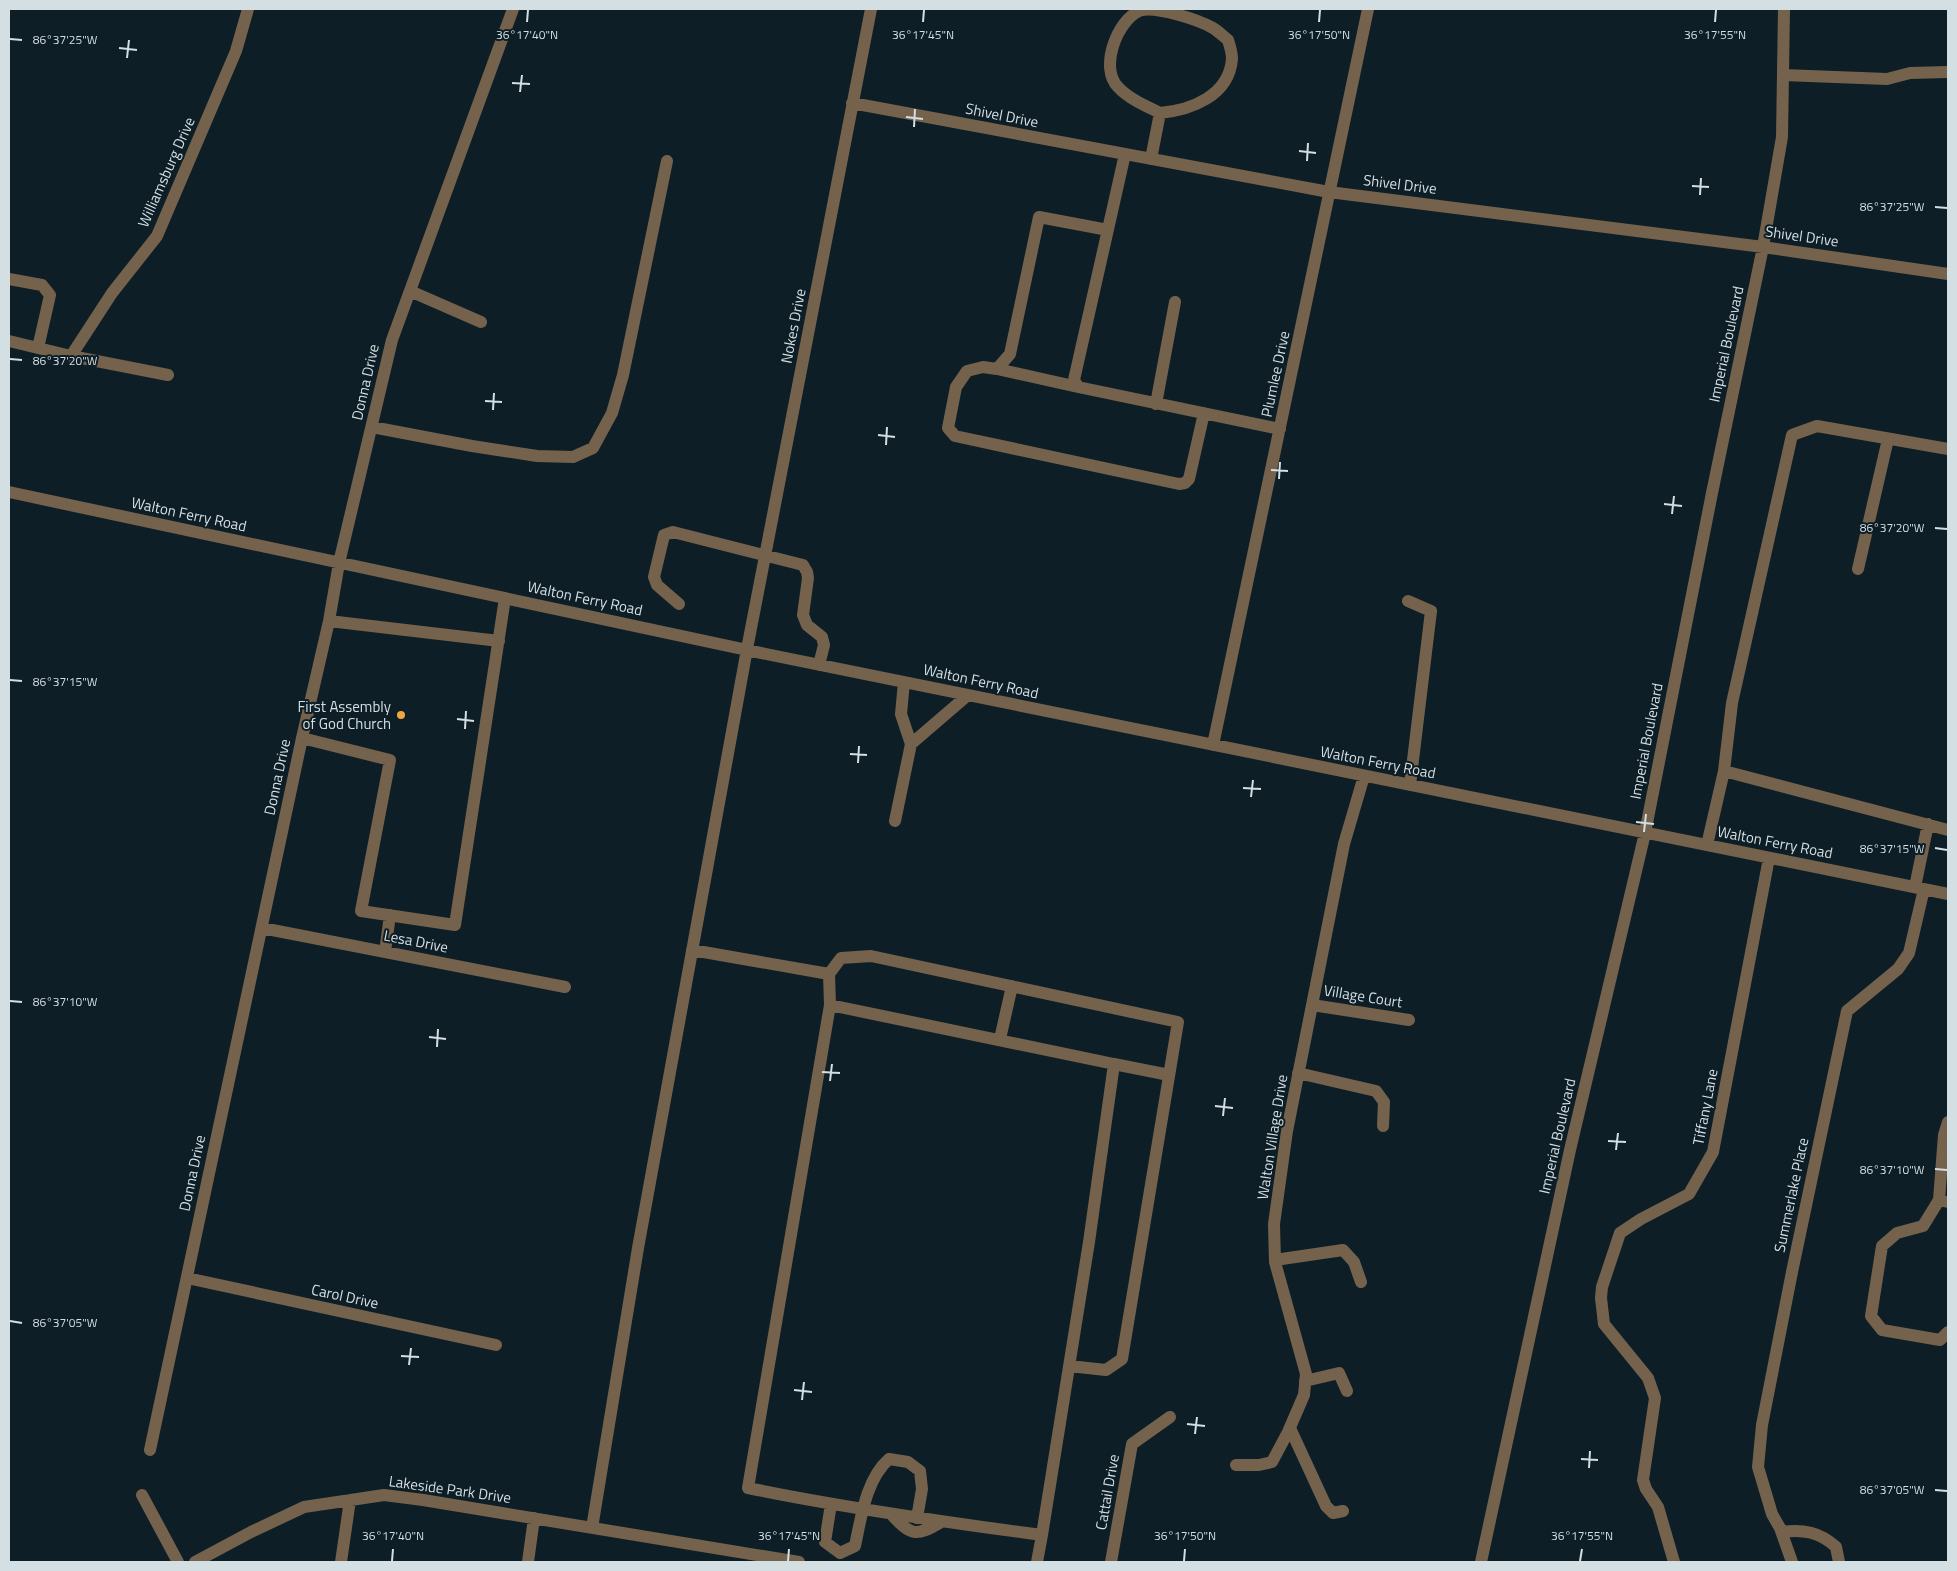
<svg xmlns="http://www.w3.org/2000/svg" width="1957" height="1571" viewBox="0 0 1957 1571" font-family="'Titillium Web',sans-serif">
<style>
.lines{fill:none;stroke-linecap:round;stroke-linejoin:round}
.minor{stroke:#75624c;stroke-width:12}
.ticks{fill:none;stroke:#d4dfe4;stroke-width:2}
.poi-dot{fill:#f0a63f;stroke:#0e1e26;stroke-width:2}
.labels{text-anchor:middle;dominant-baseline:central;stroke-width:4;stroke-linejoin:round;paint-order:stroke}
.street-label{font-size:15px;fill:#d4dfe4;stroke:#0e1e26}
.poi-label{font-size:15px;fill:#d4dfe4;stroke:#0e1e26;text-anchor:end}
.ticks-label{font-size:12px;text-anchor:middle;fill:#d4dfe4;stroke:#0e1e26;stroke-width:4;stroke-linejoin:round;paint-order:stroke}
</style>
<rect width="100%" height="100%" fill="#0e1e26"/>
<g class="lines">
<!-- minor -->
<path class="minor" d="M1783 75 1887 79 1910 73 1948 72
M852 103 1329 192 1763 247 1948 274
M1125 154 1074 380 1078 387 1280 429
M1151 159 1160 113C1191 110 1229 96 1232 59 1232 53 1230 46 1228 40 1223 36 1218 31 1213 28 1199 20 1154 5 1139 11 1117 21 1099 68 1118 87 1129 99 1146 106 1160 113
M1108 230 1039 217 1010 354 997 369 983 367 967 371 956 387 948 428 955 436 1179 484 1185 483 1189 479 1204 413
M9 279 42 285 50 295 38 348
M410 291 481 322
M9 341 71 356 112 293 157 236 236 51 248 9
M71 356 168 375
M997 369 1078 387
M1156 404 1175 302
M372 427 472 446 537 456 573 457 593 448 612 413 623 375 667 161
M9 492 766 654 1948 894
M1858 569 1888 439
M1408 601 1431 611 1410 785
M679 604 657 585 654 577 664 535 673 532 803 565 807 572 808 578 803 615 807 625 822 637 824 645 819 665
M329 621 499 641
M302 738 390 760 361 911 455 925 505 598
M911 744 968 695
M1213 745 1368 9
M1724 771 1948 830
M895 821 911 744 901 714 904 682
M1707 845 1724 771 1732 703 1792 435 1817 426 1948 449
M1915 887 1928 824
M262 928 565 987
M692 950 829 974 830 1005 1114 1064 1089 1242 1042 1535C943 1522 845 1508 748 1488L830 1005
M385 952 390 915
M829 974 841 958 871 956 1178 1022 1122 1359 1106 1370 1069 1366
M1312 1005 1409 1020
M1000 1039 1012 986
M1114 1064 1169 1075
M1298 1073 1376 1091 1384 1102 1383 1126
M1939 1200 1944 1135 1948 1122
M1948 1202 1939 1200 1923 1226 1897 1233 1882 1246 1871 1316 1882 1330 1940 1340 1948 1332
M1275 1260 1343 1250 1354 1262 1361 1282
M187 1278 496 1345
M1305 1381 1339 1373 1347 1391
M1290 1428 1326 1506 1333 1513 1343 1511
M150 1450 302 738 329 621 339 563 392 340 513 9
M1236 1465H1259L1272 1462 1288 1432 1304 1395 1306 1374 1275 1262 1274 1224 1287 1131 1344 844 1364 776
M142 1495 178 1562
M831 1504 825 1542 840 1553
M891 1514C911 1536 916 1537 941 1522
M592 1528 638 1248 747 649 871 9
M1782 1532C1803 1529 1820 1532 1836 1547L1839 1562
M840 1553 855 1546C861 1518 866 1479 889 1459L908 1462 920 1471 922 1489 917 1518
M195 1562 251 1532 304 1507 384 1495 423 1500 799 1562
M341 1562 350 1500
M528 1562 534 1518
M1037 1562 1042 1535
M1111 1562 1132 1444 1170 1417
M1481 1562 1570 1150 1645 833 1712 493 1763 247 1782 137 1784 9
M1674 1562 1658 1507 1646 1489 1643 1480 1655 1398 1648 1378 1604 1324 1601 1298 1602 1287 1620 1233 1641 1219 1689 1194 1713 1152 1769 858
M1792 1562 1780 1528 1772 1514 1758 1467 1762 1425 1792 1272 1847 1011 1898 969 1909 953 1924 889"/>
</g>
<!-- ticks -->
<path class="ticks" d="M527 22 528 10M923 22 924 10M1319 22 1320 10M1715 22 1716 10M10 39 22 40M119 48 137 50M127 58 129 40M512 83 530 84M520 92 522 75M906 117 923 119M914 127 915 109M1299 151 1316 153M1307 161 1308 143M1692 186 1709 187M1700 195 1701 178M1935 207 1947 208M10 359 22 360M485 401 502 402M493 410 494 393M878 435 895 437M886 445 887 427M1271 470 1288 471M1279 479 1280 462M1664 504 1682 506M1672 514 1674 496M1935 528 1947 529M10 680 22 681M457 719 474 721M465 729 466 711M850 754 867 755M858 763 859 746M1243 788 1261 789M1251 797 1253 780M1636 822 1654 824M1644 832 1646 814M1935 848 1947 850M10 1001 22 1002M429 1037 446 1039M437 1047 438 1029M822 1072 840 1073M830 1081 832 1064M1215 1106 1233 1108M1223 1116 1225 1098M1608 1141 1626 1142M1616 1150 1618 1133M1935 1169 1947 1170M10 1321 22 1323M401 1356 419 1357M409 1365 411 1348M794 1390 812 1392M802 1400 804 1382M1187 1424 1205 1426M1195 1434 1197 1417M1581 1459 1598 1460M1589 1468 1590 1451M1935 1490 1947 1491M392 1561 393 1549M788 1561 789 1549M1184 1561 1185 1549M1580 1561 1582 1549"/>
<!-- markers -->
<circle class="poi-dot" cx="401" cy="715" r="5"/>
<g class="labels">
<!-- street labels -->
<g class="street-label">
<text transform="translate(1002 115) rotate(11)">Shivel Drive</text>
<text transform="translate(166 172) rotate(-66)">Williamsburg Drive</text>
<text transform="translate(1400 184) rotate(7)">Shivel Drive</text>
<text transform="translate(1802 236) rotate(8)">Shivel Drive</text>
<text transform="translate(793 326) rotate(-79)">Nokes Drive</text>
<text transform="translate(1726 344) rotate(-78)">Imperial Boulevard</text>
<text transform="translate(1275 374) rotate(-78)">Plumlee Drive</text>
<text transform="translate(365 382) rotate(-77)">Donna Drive</text>
<text transform="translate(189 514) rotate(12)">Walton Ferry Road</text>
<text transform="translate(585 598) rotate(12)">Walton Ferry Road</text>
<text transform="translate(981 681) rotate(12)">Walton Ferry Road</text>
<text transform="translate(1646 741) rotate(-79)">Imperial Boulevard</text>
<text transform="translate(1378 762) rotate(11)">Walton Ferry Road</text>
<text transform="translate(277 777) rotate(-78)">Donna Drive</text>
<text transform="translate(1775 842) rotate(11)">Walton Ferry Road</text>
<text transform="translate(416 941) rotate(11)">Lesa Drive</text>
<text transform="translate(1363 996) rotate(9)">Village Court</text>
<text transform="translate(1705 1107) rotate(-79)">Tiffany Lane</text>
<text transform="translate(1557 1136) rotate(-77)">Imperial Boulevard</text>
<text transform="translate(1272 1137) rotate(-81)">Walton Village Drive</text>
<text transform="translate(192 1173) rotate(-78)">Donna Drive</text>
<text transform="translate(1791 1195) rotate(-78)">Summerlake Place</text>
<text transform="translate(345 1296) rotate(12)">Carol Drive</text>
<text transform="translate(450 1489) rotate(8)">Lakeside Park Drive</text>
<text transform="translate(1107 1492) rotate(-80)">Cattail Drive</text>
</g>
<!-- poi labels -->
<g class="poi-label">
<text x="391" y="706">First Assembly<tspan x="391" dy="17">of God Church</tspan></text>
</g>
</g>
<g class="ticks-label">
<text x="527" y="39">36°17'40"N</text>
<text x="923" y="39">36°17'45"N</text>
<text x="1319" y="39">36°17'50"N</text>
<text x="1715" y="39">36°17'55"N</text>
<text x="65" y="44">86°37'25"W</text>
<text x="1892" y="211">86°37'25"W</text>
<text x="65" y="365">86°37'20"W</text>
<text x="1892" y="532">86°37'20"W</text>
<text x="65" y="686">86°37'15"W</text>
<text x="1892" y="853">86°37'15"W</text>
<text x="65" y="1006">86°37'10"W</text>
<text x="1892" y="1174">86°37'10"W</text>
<text x="65" y="1327">86°37'05"W</text>
<text x="1892" y="1494">86°37'05"W</text>
<text x="393" y="1540">36°17'40"N</text>
<text x="789" y="1540">36°17'45"N</text>
<text x="1185" y="1540">36°17'50"N</text>
<text x="1582" y="1540">36°17'55"N</text>
</g>
<!-- border -->
<rect width="1957" height="1571" fill="none" stroke="#d4dfe4" stroke-width="20"/>
</svg>
